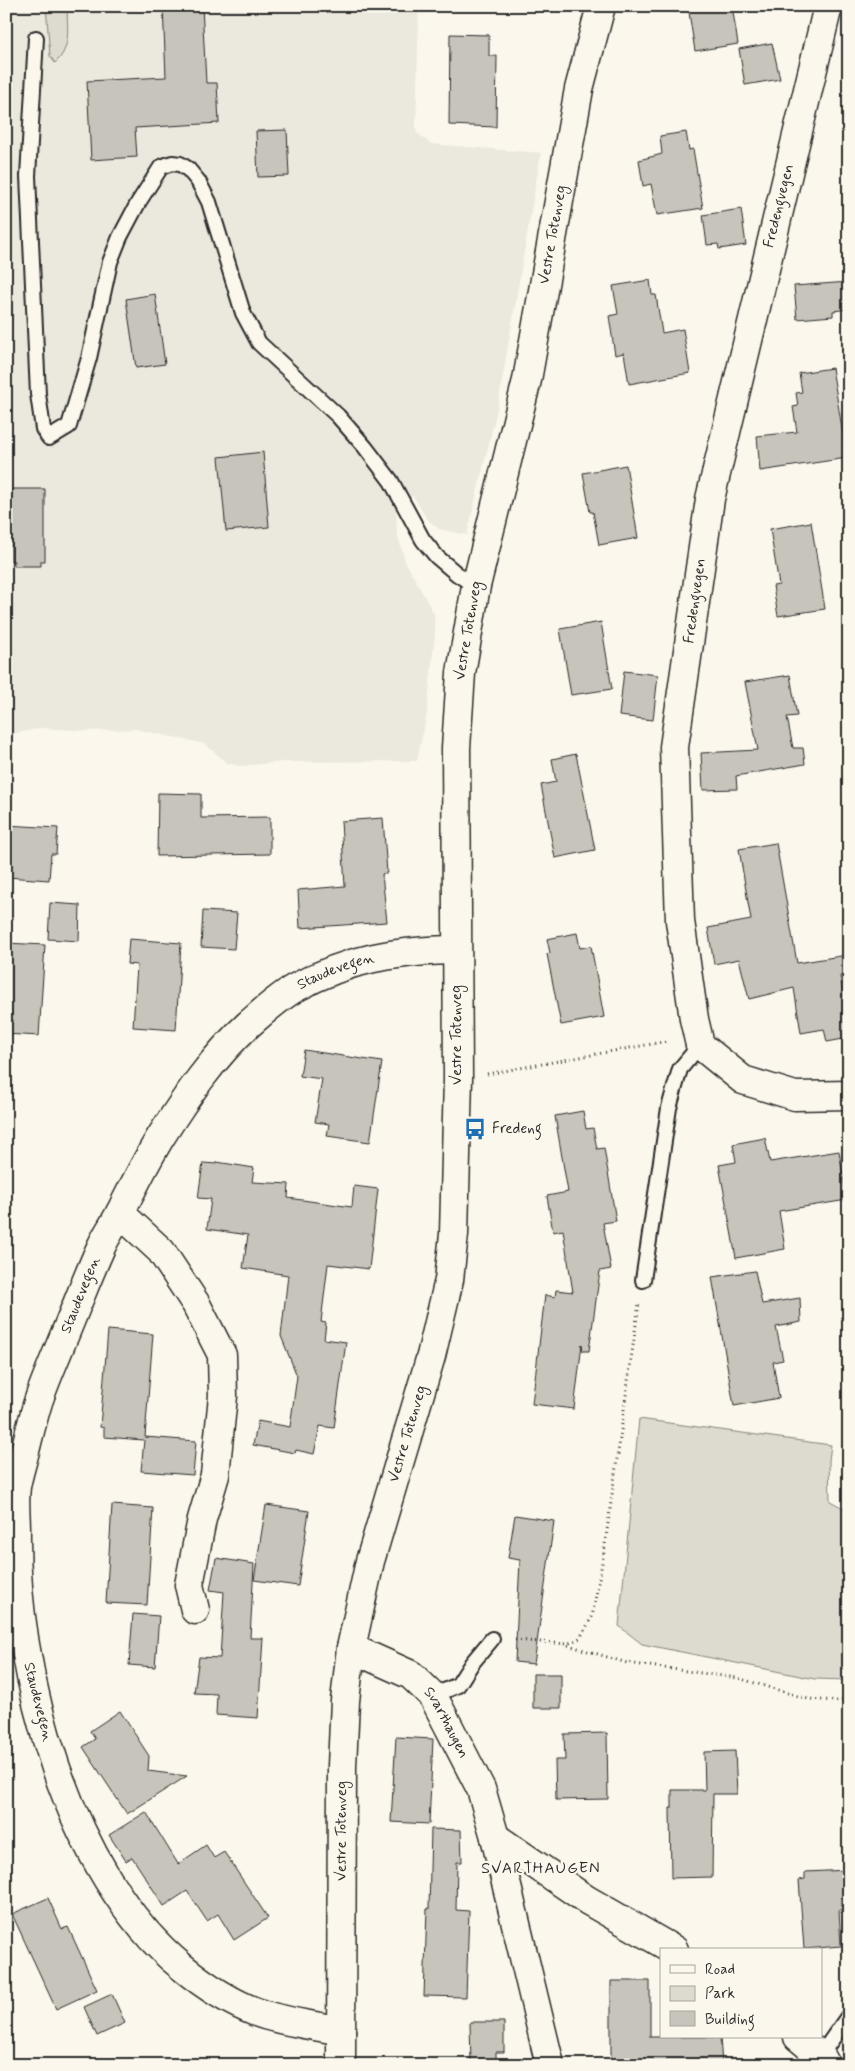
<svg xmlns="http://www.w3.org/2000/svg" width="855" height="2071" viewBox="0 0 855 2071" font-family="Mynerve,sans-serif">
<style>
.built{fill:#ebe8de}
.green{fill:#dddad0;stroke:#84827e}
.building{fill:#c7c4bc;stroke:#2b2b2b}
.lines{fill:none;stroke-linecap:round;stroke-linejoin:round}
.service-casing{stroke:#2b2b2b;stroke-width:18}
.minor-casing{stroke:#2b2b2b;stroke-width:31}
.tertiary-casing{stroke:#2b2b2b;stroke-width:31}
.path{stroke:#2b2b2b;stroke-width:3;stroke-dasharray:1 4;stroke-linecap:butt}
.service{stroke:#fbf7ec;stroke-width:14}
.minor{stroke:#fbf7ec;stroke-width:28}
.tertiary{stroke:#fbf7ec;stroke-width:28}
.labels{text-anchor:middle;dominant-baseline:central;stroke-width:4.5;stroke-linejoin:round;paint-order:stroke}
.street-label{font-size:15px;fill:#2b2b2b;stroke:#fbf7ec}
.poi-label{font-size:15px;fill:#2b2b2b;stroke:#fbf7ec;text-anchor:start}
.neighbourhood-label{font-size:16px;letter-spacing:1px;fill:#2b2b2b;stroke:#fbf7ec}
</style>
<rect width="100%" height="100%" fill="#fbf7ec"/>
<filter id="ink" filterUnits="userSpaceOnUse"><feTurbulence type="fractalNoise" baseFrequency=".02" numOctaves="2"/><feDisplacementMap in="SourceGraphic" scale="10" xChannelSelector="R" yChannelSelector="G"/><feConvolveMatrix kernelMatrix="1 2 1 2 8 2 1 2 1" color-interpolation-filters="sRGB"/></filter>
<g filter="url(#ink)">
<!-- built -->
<path class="built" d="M6 6H46L50 56 67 45V6H419L416 129 417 133 431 144 541 153 498 405 467 535 439 529 427 519 413 496 396 507 397 533 405 561 434 614 435 634 427 713 417 761 284 762 240 766 227 763 205 744 135 729 86 731 42 728 6 735Z"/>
<!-- green -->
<path class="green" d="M46 6H67C67 27 72 48 55 63L50 56Z
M639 1419 831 1445 829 1460 830 1501 849 1511V1680L815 1679 642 1644 619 1626Z"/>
<!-- building -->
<path class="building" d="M163 6H202L206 83H217L219 123 135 128 137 157 91 160 87 81 166 77Z
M688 6H732L738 44 695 51Z
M450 34 489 35V56H497L496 127 449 125Z
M772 43 780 79 745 85 739 49Z
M287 130 289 176 258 177 256 131Z
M686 132 689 150 693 149 703 208 657 215 651 184 643 186 639 160 662 154 660 136Z
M741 209 746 245 719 249 718 244 707 245 703 215Z
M650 280 652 295H656L662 333 683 329 690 373 629 384 624 353 615 355 609 316 618 314 613 286Z
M849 282V309L833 311V316L797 319 794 286Z
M155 294 165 364 136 368 126 299Z
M832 368 847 458 760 471 757 436 797 432 793 407 798 406 796 393 802 392 799 373Z
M263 452 269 527 226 531 219 457Z
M626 465 638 538 599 545 593 512H590L583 473Z
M11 489H45V561H41V566H14V561H11Z
M811 522 825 609 778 616 773 586 779 585 770 529Z
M601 622 612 689 571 695 560 629Z
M624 671 658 675 653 720 619 716Z
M790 675 797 716 787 717 793 748H803L805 764 736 776 737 789 703 790 701 753 758 750 745 682Z
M576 754 595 850 555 858 541 785 556 782 552 759Z
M158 793 201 794V818L270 817V854L157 856Z
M383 818 387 873 382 874 387 922 300 928 298 890 345 886 341 821Z
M6 825 58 828 56 854H51L49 880 6 877Z
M776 843 797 963 847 955 849 974 840 976 849 1025V1038L827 1042 824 1029 801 1033 794 988 749 999 739 959 714 964 708 928 751 920 739 849Z
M50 903 80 905 79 941 48 939Z
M203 911 237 913 234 949 201 947Z
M577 933 580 948 591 946 604 1017 561 1025 547 954 550 953 547 939Z
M129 939 181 943 176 1030 133 1027 137 965 127 964Z
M6 943 45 945 39 1036 6 1034Z
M304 1050 382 1062 370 1142 327 1136 329 1124 315 1122 322 1079 300 1076Z
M583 1111 586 1129 593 1128 597 1149 604 1148 616 1221 603 1223 611 1269 600 1271 589 1351H583L582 1344 574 1409 532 1404 545 1295 555 1297 556 1290 573 1292 563 1230 553 1232 547 1196 568 1192 555 1116Z
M765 1138 770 1162 839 1151 847 1200 779 1211 785 1249 736 1258 719 1165 736 1162 733 1144Z
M217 1162 254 1168 252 1182 289 1184 288 1198 352 1207 354 1186 378 1189 369 1269 328 1264 321 1322 326 1323 324 1339 346 1342 334 1428 320 1426 314 1454 296 1450 295 1453 253 1445 258 1421 290 1427 297 1376 281 1336 288 1275 243 1268 248 1235 207 1229 211 1199 198 1198 203 1163 217 1164Z
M755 1271 762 1304 800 1298 801 1322 776 1327 783 1360 773 1362 779 1398 734 1406 712 1277Z
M108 1330 153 1334 145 1437 196 1441 193 1475 141 1471 144 1440 104 1437V1428L100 1427Z
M112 1505 153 1508 147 1605 106 1603Z
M266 1505 309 1511 298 1586 254 1580Z
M515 1515 554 1521 534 1664 515 1662 520 1560 508 1558Z
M216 1558 254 1564 250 1638H263L258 1718 216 1715 217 1694 194 1693 199 1657 220 1658 224 1592 210 1590Z
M133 1614 159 1616 155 1667 129 1665Z
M533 1674H561V1708H533Z
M120 1711 149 1756 148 1771 187 1776 127 1814 83 1747 95 1739 90 1731Z
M607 1733 608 1799 556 1800 555 1760H565L564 1734Z
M396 1737 433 1739 429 1824 391 1822Z
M735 1751 737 1794H713L712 1877 671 1878 670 1808H672V1790H705L704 1752Z
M146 1812 178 1864 206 1845 214 1858 224 1852 268 1918 234 1940 218 1914 207 1921 187 1891 164 1906 132 1857 126 1861 109 1835Z
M431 1829 461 1830 462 1862H457L456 1910 469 1911 466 1997 424 1996 427 1909H429Z
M849 1870V1909L839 1910 841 1946 804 1949 799 1880 805 1879V1872Z
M48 1898 62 1929 68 1927 97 1990 56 2009 12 1914Z
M611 1981H650V2037H720L722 2065H611Z
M112 1994 125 2023 97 2036 84 2007Z
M470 2022H504V2052H496V2065H471Z"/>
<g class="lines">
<!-- service casing -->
<g class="service-casing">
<path id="service" d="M36 38 28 176 38 394 43 429 49 438 69 426 89 358 110 262 120 237 138 203 161 167 172 163 180 164 188 169 198 181 209 202 243 313 259 343 338 416 365 447 391 481 423 540 437 557 457 574 476 586
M643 1280 669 1108 680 1069 700 1045
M433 1696 458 1685 472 1663 492 1639
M818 2059 849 2015"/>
</g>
<!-- minor casing -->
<g class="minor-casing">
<g id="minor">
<path d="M828 6 710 499 674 747 680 921 694 1019 700 1045 743 1080 795 1096 849 1095"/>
<path d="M120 1213 161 1251 196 1304 222 1355 223 1396 215 1475 202 1519 189 1585 195 1610"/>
<path id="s1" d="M351 1648 411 1675 433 1696 481 1789 495 1837 550 2065"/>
<path d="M495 1837 587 1900 674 1950"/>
<path id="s2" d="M341 2031C313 2025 283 2022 256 2012 230 2002 204 1985 182 1967 68 1874 14 1671 16 1530 16 1516 14 1501 16 1487 18 1475 22 1463 25 1451 29 1435 33 1418 38 1402 45 1381 54 1361 62 1341 75 1310 87 1278 101 1247 106 1236 113 1226 119 1215 132 1189 145 1163 160 1138 186 1097 213 1057 249 1024 264 1011 279 997 295 988 349 958 396 951 456 950"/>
<path d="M798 2037 821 2056 826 2065"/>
</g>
</g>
<!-- tertiary casing -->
<g class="tertiary-casing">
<g id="tertiary">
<path id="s3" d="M341 2065 342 1766 345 1701 351 1648 370 1561 431 1356 449 1280 454 1234 458 1078 456 748 461 673 476 586 527 380 579 89 601 6"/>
</g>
</g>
<!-- path -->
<path class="path" d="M487 1074 668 1041
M515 1640 567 1644 580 1638 592 1617 604 1552 639 1303
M568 1645 627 1663 738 1678 808 1699 836 1701 849 1700"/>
<!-- service -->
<use href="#service" class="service"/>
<!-- minor -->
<use href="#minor" class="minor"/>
<!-- tertiary -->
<use href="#tertiary" class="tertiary"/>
</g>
</g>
<!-- icons -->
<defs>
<g id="bus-bare" transform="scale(1.725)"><path d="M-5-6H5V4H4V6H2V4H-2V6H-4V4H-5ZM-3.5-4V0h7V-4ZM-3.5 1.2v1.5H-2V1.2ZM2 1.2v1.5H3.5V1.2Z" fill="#1f6fb2" stroke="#fbf7ec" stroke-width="2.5" paint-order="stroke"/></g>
</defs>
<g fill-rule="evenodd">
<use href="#bus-bare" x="475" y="1129"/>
</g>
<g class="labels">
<!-- street labels -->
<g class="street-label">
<text transform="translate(779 206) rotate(-76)">Fredengvegen</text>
<text stroke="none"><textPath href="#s3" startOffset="1854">Vestre Totenveg</textPath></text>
<text transform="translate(695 601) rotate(-82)">Fredengvegen</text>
<text stroke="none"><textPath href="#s3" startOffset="1449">Vestre Totenveg</textPath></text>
<text stroke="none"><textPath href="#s2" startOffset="1325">Staudevegen</textPath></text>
<text transform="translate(457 1035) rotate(-90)">Vestre Totenveg</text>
<text stroke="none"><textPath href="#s2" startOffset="901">Staudevegen</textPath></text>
<text stroke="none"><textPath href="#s3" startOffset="639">Vestre Totenveg</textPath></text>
<text transform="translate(38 1702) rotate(76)">Staudevegen</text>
<text stroke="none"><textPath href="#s1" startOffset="126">Svarthaugen</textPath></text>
<text stroke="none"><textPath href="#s3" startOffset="234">Vestre Totenveg</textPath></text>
</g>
<!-- poi labels -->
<g class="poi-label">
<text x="492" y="1129">Fredeng</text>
</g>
<!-- neighbourhood labels -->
<g class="neighbourhood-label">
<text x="541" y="1868">SVARTHAUGEN</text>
</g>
</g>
<!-- margin -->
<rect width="855" height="2071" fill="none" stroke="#fbf7ec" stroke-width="25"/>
<rect x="12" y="12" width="830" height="2046" fill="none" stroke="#2b2b2b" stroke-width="2" filter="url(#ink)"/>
<!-- legend -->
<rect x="660" y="1948" width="162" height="90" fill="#fbf7ec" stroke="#a8a59f"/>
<rect x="670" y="1965" width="25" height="8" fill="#fbf7ec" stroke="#a8a59f"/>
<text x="705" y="1974" font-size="15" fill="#2b2b2b">Road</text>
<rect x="670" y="1986" width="25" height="15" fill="#dddad0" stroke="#a8a59f"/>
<text x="705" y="1998" font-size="15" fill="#2b2b2b">Park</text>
<rect x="670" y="2011" width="25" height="15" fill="#c7c4bc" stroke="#a8a59f"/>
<text x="705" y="2024" font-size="15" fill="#2b2b2b">Building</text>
</svg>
